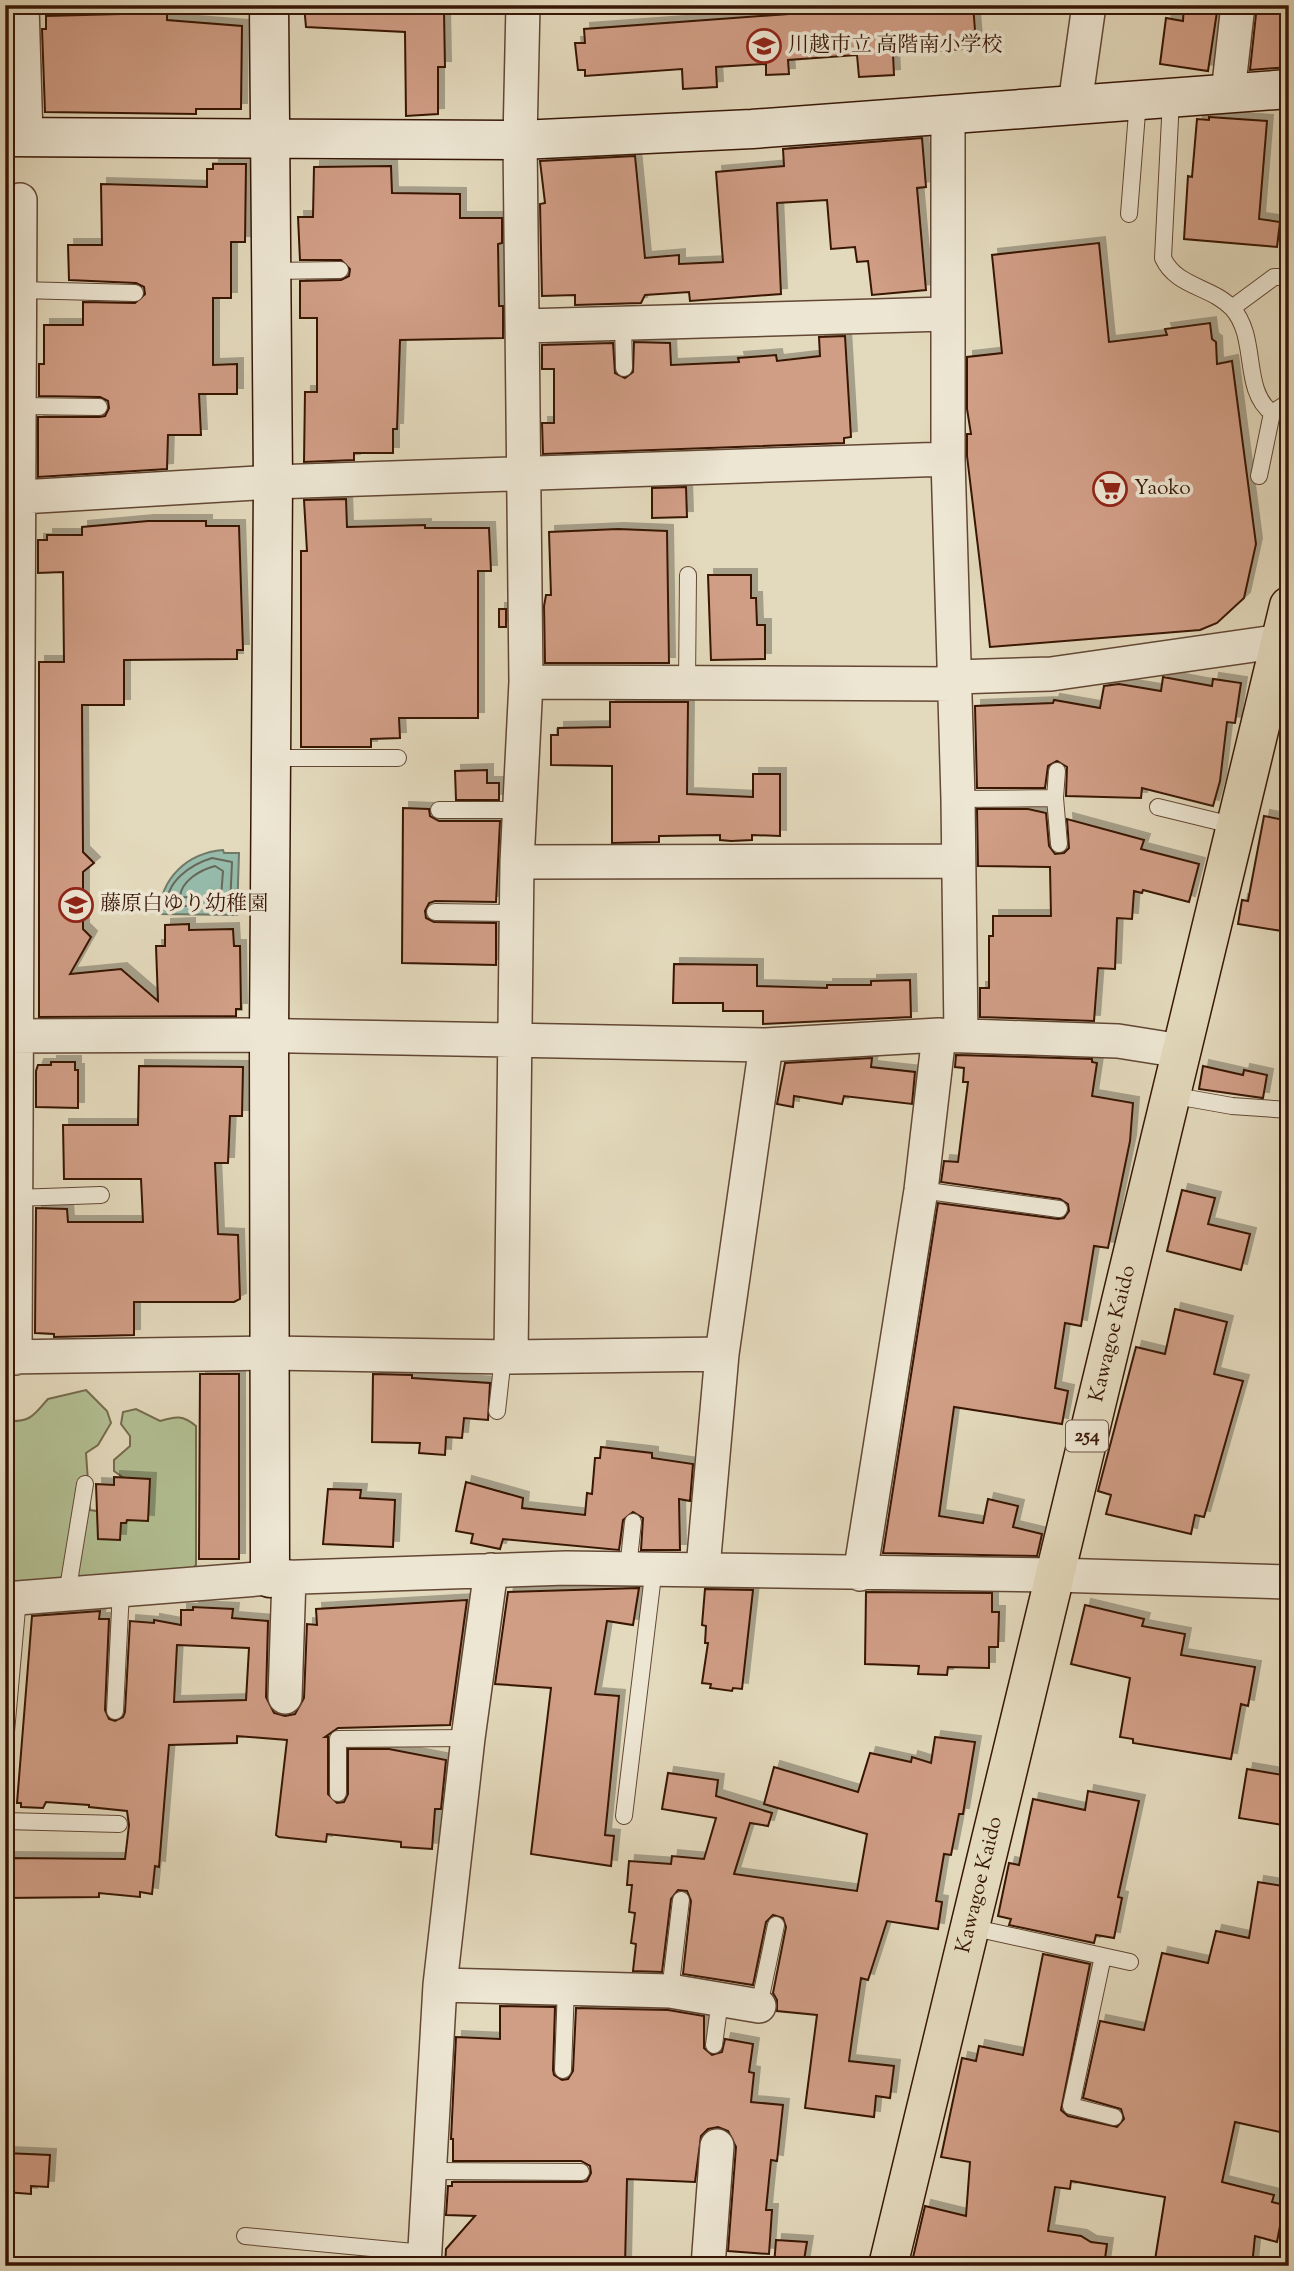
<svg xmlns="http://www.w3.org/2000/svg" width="1294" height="2271" viewBox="0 0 1294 2271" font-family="'Sorts Mill Goudy','Noto Serif JP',serif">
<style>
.green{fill:#b2bf92;stroke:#756a4c;stroke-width:2}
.water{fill:#96bbab;stroke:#707969;stroke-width:2}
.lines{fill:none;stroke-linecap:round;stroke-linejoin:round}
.shore{stroke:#676858;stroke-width:2}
.building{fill:#d09d85;stroke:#381606;stroke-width:2;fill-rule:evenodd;filter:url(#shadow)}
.lane-casing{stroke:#634734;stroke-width:18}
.street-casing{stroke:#634734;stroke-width:36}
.secondary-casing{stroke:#381606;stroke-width:41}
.highway-casing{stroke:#381606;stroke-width:41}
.lane{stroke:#ede6d3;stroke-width:16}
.street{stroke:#ede6d3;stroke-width:33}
.secondary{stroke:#ede6d3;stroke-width:38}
.highway{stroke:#e3d9bc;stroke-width:38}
.labels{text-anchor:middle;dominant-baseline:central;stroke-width:7;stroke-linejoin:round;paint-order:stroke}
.shield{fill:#ede6d3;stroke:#6e5444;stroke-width:2}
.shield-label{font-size:19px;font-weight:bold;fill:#381606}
.poi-label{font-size:21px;fill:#381606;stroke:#ede6d3;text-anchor:start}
.street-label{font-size:21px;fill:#381606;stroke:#ede6d3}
</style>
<defs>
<filter id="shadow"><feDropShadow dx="6" dy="-6" stdDeviation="0" flood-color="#0004"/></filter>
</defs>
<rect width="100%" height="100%" fill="#e3d9bc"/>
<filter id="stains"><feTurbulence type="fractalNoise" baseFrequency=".00286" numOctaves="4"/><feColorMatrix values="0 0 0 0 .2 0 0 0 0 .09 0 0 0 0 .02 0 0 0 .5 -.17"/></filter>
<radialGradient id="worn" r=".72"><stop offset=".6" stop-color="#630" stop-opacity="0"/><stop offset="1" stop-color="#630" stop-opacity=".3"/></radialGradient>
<!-- green -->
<path class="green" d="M86 1390 107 1411 111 1423 98 1445 86 1453 90 1510 139 1517 142 1491 114 1471V1460L130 1446V1436L121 1424 123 1412 136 1409 160 1421C176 1416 183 1415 196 1426V1565L185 1575 5 1591V1426L9 1421C32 1422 34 1414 48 1399Z"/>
<!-- water -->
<path class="water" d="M223 850 224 853H239L237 915 159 914C161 878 187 853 223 850Z"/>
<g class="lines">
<!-- shore -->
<path class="shore" d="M212 858 232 862 230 906H168C164 882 192 864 212 858Z
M215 866 223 871 221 898 180 897C181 881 200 870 215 866Z"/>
</g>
<!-- building -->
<path class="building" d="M304 5H393V9L444 12 445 67H438V114L406 116 405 32 306 27Z
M912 5H973L976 43 962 44V49L893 54 894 75 859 77 857 55 788 60 789 74 766 75V64L716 67 717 87 683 89 682 69 585 76V70H578L575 43H585L584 29Z
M1184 5H1218L1208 71 1160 64 1166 18 1183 21Z
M1257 5H1289V67L1250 70Z
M167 7V20L242 26 241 109H196V114L45 112 42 29H46V16L121 14V8Z
M1209 117 1267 121 1259 219 1280 222 1277 247 1184 239 1188 176 1192 177 1197 119 1209 120Z
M922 138 926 187 917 188 926 290 872 295 868 261 857 262 855 247 831 249 827 200 777 203 781 294 690 301 689 292 645 295 641 303 575 305V295L542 296 540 204 545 203 540 161 635 156 645 258 679 255V264L723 262 716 172 784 166 783 149Z
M213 164H246L245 242H231V298H213V365L237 364V394H199L201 435H168L167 469 38 477V417H99L105 416 109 408 108 401 100 397 39 396V364H44V325H83V302L135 303 145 294 144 287 136 283 69 280 68 245H102L101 184 207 187V169H213Z
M391 166 392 193 460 194V218H502V243L498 244 499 306H503V338L400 340 397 429H393V453H354V460L304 462 305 392H317V318H300V281L341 280 349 276 350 269 341 260H300L298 217H313L314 167Z
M1099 243 1109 342 1167 335 1165 329 1210 323 1212 339 1216 342 1217 364 1232 361 1256 544 1244 598 1217 623 1200 630 990 647 967 456V434H971L967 409V357L1002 353 992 255Z
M845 336 851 437 844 438V443L543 454 542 423H554V369H542V345L613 343 615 373 625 378 633 372 634 342 670 343 671 365 739 362 738 358 776 355 777 361 820 356 819 337Z
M686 487 687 517 652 518V488Z
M346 499 347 527 425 525V528H489L491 571H478V718H399L400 738 371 739V747H301V551H307L304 500Z
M148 521H206V526H239L243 650H237V659L124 660V705H82L83 852 94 863 83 872V929L91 937 70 974 121 969 158 1001 156 946H165V925L189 924V930L233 929 234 946H240L241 1009H236V1016L39 1017V662H64L63 572 38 573V540H47V535H82V527Z
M618 529 667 531 669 663H545L544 606 546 595H551L549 532Z
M708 575H751V598H756L757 625H765V659L711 660Z
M499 609H506V627H499Z
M1163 677 1212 686 1213 679 1241 683 1235 723 1227 722 1220 781 1213 806 1142 788 1141 798 1066 796 1067 767 1057 761 1048 766 1045 788H977L975 706 1053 703 1054 700 1100 708 1104 686 1119 684 1161 691Z
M610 702H688L687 794 753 797V774H780V836L752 835V840L731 841 720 840V835L659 836V842L612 843V766L551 765V735H558V728L610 727Z
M487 770V783H499V800H456L455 771Z
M403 808 429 809 430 816 439 821H500L496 902 435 901 429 903 425 911 426 918 434 922 496 923V965L402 963Z
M977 809H1028L1046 813 1049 846 1055 854 1064 853 1069 848 1067 819 1144 840 1141 849 1199 864 1189 902 1143 890 1142 893 1134 891 1132 919 1117 918 1115 969 1098 968 1094 1021 980 1017V988H989V936H993V916H1051L1050 867 978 866Z
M1264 816 1289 821V886L1282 931 1238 924 1242 900 1248 901Z
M674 964 757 965V986L827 988V985H871V981L910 980 911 1017 763 1024V1011H723V1003H673Z
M956 1055 1092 1059V1062L1097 1063 1092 1096 1133 1103 1130 1141 1108 1248 1094 1246 1081 1326 1065 1323 1055 1388 1068 1391 1062 1424 954 1407 939 1516 983 1523 988 1499 1018 1506 1013 1527 1042 1534 1037 1556 883 1553 938 1203 1058 1219 1064 1218 1069 1211 1068 1204 1060 1199 941 1182 944 1161 958 1162 968 1082H963L964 1068 955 1067Z
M872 1058 871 1067 915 1072 912 1104 844 1096 842 1104 794 1096 793 1107 777 1104 785 1063Z
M51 1062H75V1070H78V1108L36 1107V1071L38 1065H51Z
M139 1066 243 1067 242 1116H230L228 1163H215L218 1234 238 1235 240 1299 234 1302H134V1335L54 1337V1334L35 1333 36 1208 67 1209 68 1222H143L141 1179H64L63 1125H138Z
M1203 1066 1243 1075 1244 1070 1267 1075 1263 1098 1199 1089Z
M1182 1190 1215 1198 1208 1224 1250 1234 1241 1270 1167 1251Z
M1175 1309 1227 1322 1214 1374 1243 1381 1204 1517 1195 1515 1191 1534 1106 1514 1111 1495 1098 1491 1136 1347 1165 1354Z
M200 1374H239V1559H199Z
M373 1374 412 1375V1378L490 1383 488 1420 464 1418 462 1438 446 1437 445 1455 419 1453 420 1443 372 1442Z
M601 1447 652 1453V1458L693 1464 690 1501 679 1499 680 1550H641L643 1518 633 1512 623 1520 619 1550 503 1539 500 1549 471 1543 473 1534 456 1531 466 1482 523 1498 522 1508 585 1515 587 1493 592 1494 595 1458H600Z
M114 1477 150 1479 148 1521 127 1520 126 1523H121L120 1540 98 1539 96 1484 114 1485Z
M328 1489 361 1490 360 1498 395 1500 393 1547 323 1544Z
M639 1588 633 1625 607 1621 595 1694 619 1696 605 1835 614 1836 611 1866 531 1854 551 1688 495 1684 508 1592Z
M705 1589 753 1590 742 1689 733 1688 732 1691 710 1688 711 1684 702 1683 708 1643H705L706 1626 702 1625Z
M866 1592 992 1593V1612H999L998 1647H989V1668L948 1667 947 1675 918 1674 919 1666 865 1664Z
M467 1600 450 1725 338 1728 325 1737H328V1794L337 1803 344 1802 348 1794V1749H389L446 1760 441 1809H435L432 1849 401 1847V1842L327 1834 326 1842 279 1837 276 1835 287 1740 237 1736V1743L169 1745 159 1867 155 1866 152 1894 140 1892V1897L99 1893V1897L5 1898V1858L125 1859 129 1825 127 1811 89 1807V1805L46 1802 43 1808 21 1807V1803H17L32 1616 100 1611 99 1619H109L105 1710 109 1719 115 1721 123 1717 125 1712 130 1621 154 1623V1620L181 1625V1610H193V1607L233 1609 232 1618 268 1621 266 1697 274 1713 285 1716 295 1714 304 1698 307 1624 317 1625 316 1609ZM177 1645 249 1648 246 1700 174 1702Z
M1085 1605 1144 1619 1142 1626 1185 1634 1181 1655 1255 1667 1248 1706 1241 1704 1231 1759 1133 1743V1739L1120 1737 1130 1678 1071 1664Z
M935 1737 975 1742 963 1814H959L951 1855 944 1854 936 1901 942 1902 938 1929 887 1921 868 1980 861 1978 852 2039 849 2061 894 2066 890 2098 876 2096 874 2117 805 2108 817 2015 777 2011V2000L773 1993 786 1927 783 1918 773 1915 766 1922 753 1985 683 1974 691 1901 687 1891 678 1890 671 1899 662 1972 633 1971 636 1944 631 1943 635 1913 629 1912 632 1885H627L629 1861 671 1864 672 1856 704 1859 716 1818 662 1809 668 1773 718 1780 716 1796 772 1813 768 1826 750 1823 734 1874 857 1891 867 1834 764 1804 774 1767 858 1792 870 1753 911 1762 912 1757 931 1763Z
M1247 1769 1289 1776V1826L1239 1818Z
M1088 1791 1139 1801 1118 1897 1122 1898 1114 1938 1096 1935 1094 1943 1009 1925 1011 1919 998 1916 1009 1863 1019 1865 1033 1799 1085 1810Z
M1258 1882 1289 1887V2134L1235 2122 1222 2182 1274 2195 1272 2202 1284 2205 1277 2242 1255 2236 1252 2266H1188L1155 2260 1165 2197 1071 2181 1070 2189 1055 2187 1048 2231 1081 2236 1091 2242 1107 2244 1104 2266H911L925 2206 966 2216 970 2162 941 2157 962 2058 976 2061 979 2046 1023 2055 1043 1954 1090 1964 1061 2110 1068 2116 1117 2127 1124 2119 1121 2109 1083 2098 1100 2021 1144 2030 1162 1953 1208 1963 1216 1931 1249 1938Z
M500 2006 555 2007 553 2070 554 2075 562 2080 568 2079 573 2071 576 2008 668 2010 704 2016V2048L712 2055 722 2052 725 2039 753 2044 749 2072 754 2073 751 2102 783 2105 777 2161 771 2160 766 2210H772L769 2254 728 2251 736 2147 728 2131 718 2127 708 2129 701 2136 695 2182 627 2179 625 2266H445L446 2249 475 2216 446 2215 448 2186H452V2182H581L587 2181 591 2173 590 2166 581 2161H453V2139H451L456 2037 500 2039Z
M5 2153 50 2155 48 2187 31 2186V2194L5 2192Z
M776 2240 807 2242 803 2266H774Z"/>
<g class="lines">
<!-- lane casing -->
<g class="lane-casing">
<path id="lane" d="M1171 99 1163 258C1176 287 1211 286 1232 308 1259 338 1241 389 1272 413L1259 476
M1129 214 1138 100
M270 271 340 270
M20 290 135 293
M1232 308 1274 277H1289
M623 323 624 368
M19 406 99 407
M1272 413 1289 402
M687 683 688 575
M271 758H398
M1055 798 1057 771
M958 799 1055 798 1059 844
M1158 807 1236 826
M439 810H520
M435 912 517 913
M1170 1095 1232 1106 1289 1110
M921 1190 1059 1209
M15 1198 101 1195
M497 1411 503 1357
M628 1568 633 1522
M67 1594 85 1484
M115 1711 121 1590
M5 1743 18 1598
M338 1793V1739L468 1738
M624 1816 654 1567
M5 1821 119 1824
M970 1927 1130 1962
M1103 1956 1071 2106 1114 2117
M670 1991 681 1900
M759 2006 776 1925
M714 2045 720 2000
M563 2070 566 1986
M431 2171 581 2172
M245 2236 424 2253"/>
</g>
<!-- street casing -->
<g class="street-casing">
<path id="street" d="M22 5 26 137
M1228 93 1238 5
M1075 104 1089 5
M948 115V459L958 799 961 1035
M524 326 946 314
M5 498 273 482 948 459
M955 677 1051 674 1289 640
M526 682 955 684
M517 862 957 861
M5 1036 244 1035 766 1045 939 1035 1118 1041 1181 1051
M5 1357 270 1353 511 1357 722 1354
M511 1357 517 862 526 682 520 140 523 5
M15 1358 20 200
M703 1568 722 1354 766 1045
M860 1574 921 1190 939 1035
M5 1599 270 1578 566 1568 1054 1575 1289 1582
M285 1697 289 1577
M440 1985 670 1991 759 2006
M424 2266 440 1985 468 1738 491 1570
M708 2266 717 2146"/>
</g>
<!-- secondary casing -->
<g class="secondary-casing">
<path id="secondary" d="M269 5 273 482 269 1035 270 1578
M5 137 520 140 752 129 1289 89"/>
</g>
<!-- highway casing -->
<g class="highway-casing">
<g id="highway">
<path id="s1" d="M888 2266 1289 606"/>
</g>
</g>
<!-- lane -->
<use href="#lane" class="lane"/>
<!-- street -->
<use href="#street" class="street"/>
<!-- secondary -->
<use href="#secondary" class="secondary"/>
<!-- highway -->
<use href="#highway" class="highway"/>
</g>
<!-- icons -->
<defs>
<g id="school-ring" transform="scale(1.75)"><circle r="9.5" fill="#ede6d3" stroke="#8f2418" stroke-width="1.5"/><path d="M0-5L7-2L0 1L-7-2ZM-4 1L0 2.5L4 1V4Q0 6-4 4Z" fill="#8f2418"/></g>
<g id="supermarket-ring" transform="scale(1.75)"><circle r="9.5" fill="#ede6d3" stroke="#8f2418" stroke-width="1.5"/><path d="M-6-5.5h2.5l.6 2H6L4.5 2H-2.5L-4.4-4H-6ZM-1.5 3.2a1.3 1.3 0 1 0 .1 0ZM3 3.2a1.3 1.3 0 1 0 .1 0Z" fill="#8f2418"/></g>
</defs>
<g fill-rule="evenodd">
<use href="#school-ring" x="764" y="46"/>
<use href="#supermarket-ring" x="1110" y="489"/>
<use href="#school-ring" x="76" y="905"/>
</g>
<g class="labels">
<!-- shield labels -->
<rect class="shield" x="1066" y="1420.5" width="42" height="31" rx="5"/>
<g class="shield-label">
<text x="1087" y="1436">254</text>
</g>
<!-- poi labels -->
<g class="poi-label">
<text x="788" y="46">川越市立 高階南小学校</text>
<text x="1134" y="489">Yaoko</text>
<text x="100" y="905">藤原白ゆり幼稚園</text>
</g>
<!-- street labels -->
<g class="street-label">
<text stroke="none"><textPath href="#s1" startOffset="959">Kawagoe Kaido</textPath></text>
<text stroke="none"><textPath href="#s1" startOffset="392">Kawagoe Kaido</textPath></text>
</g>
</g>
<!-- margin -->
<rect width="1294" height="2271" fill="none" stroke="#e3d9bc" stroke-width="28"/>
<rect x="7" y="7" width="1280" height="2257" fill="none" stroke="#381606" stroke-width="3.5"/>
<rect x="14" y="14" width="1266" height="2243" fill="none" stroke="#381606" stroke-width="2"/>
<rect width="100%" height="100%" filter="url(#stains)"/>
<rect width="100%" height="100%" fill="url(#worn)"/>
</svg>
